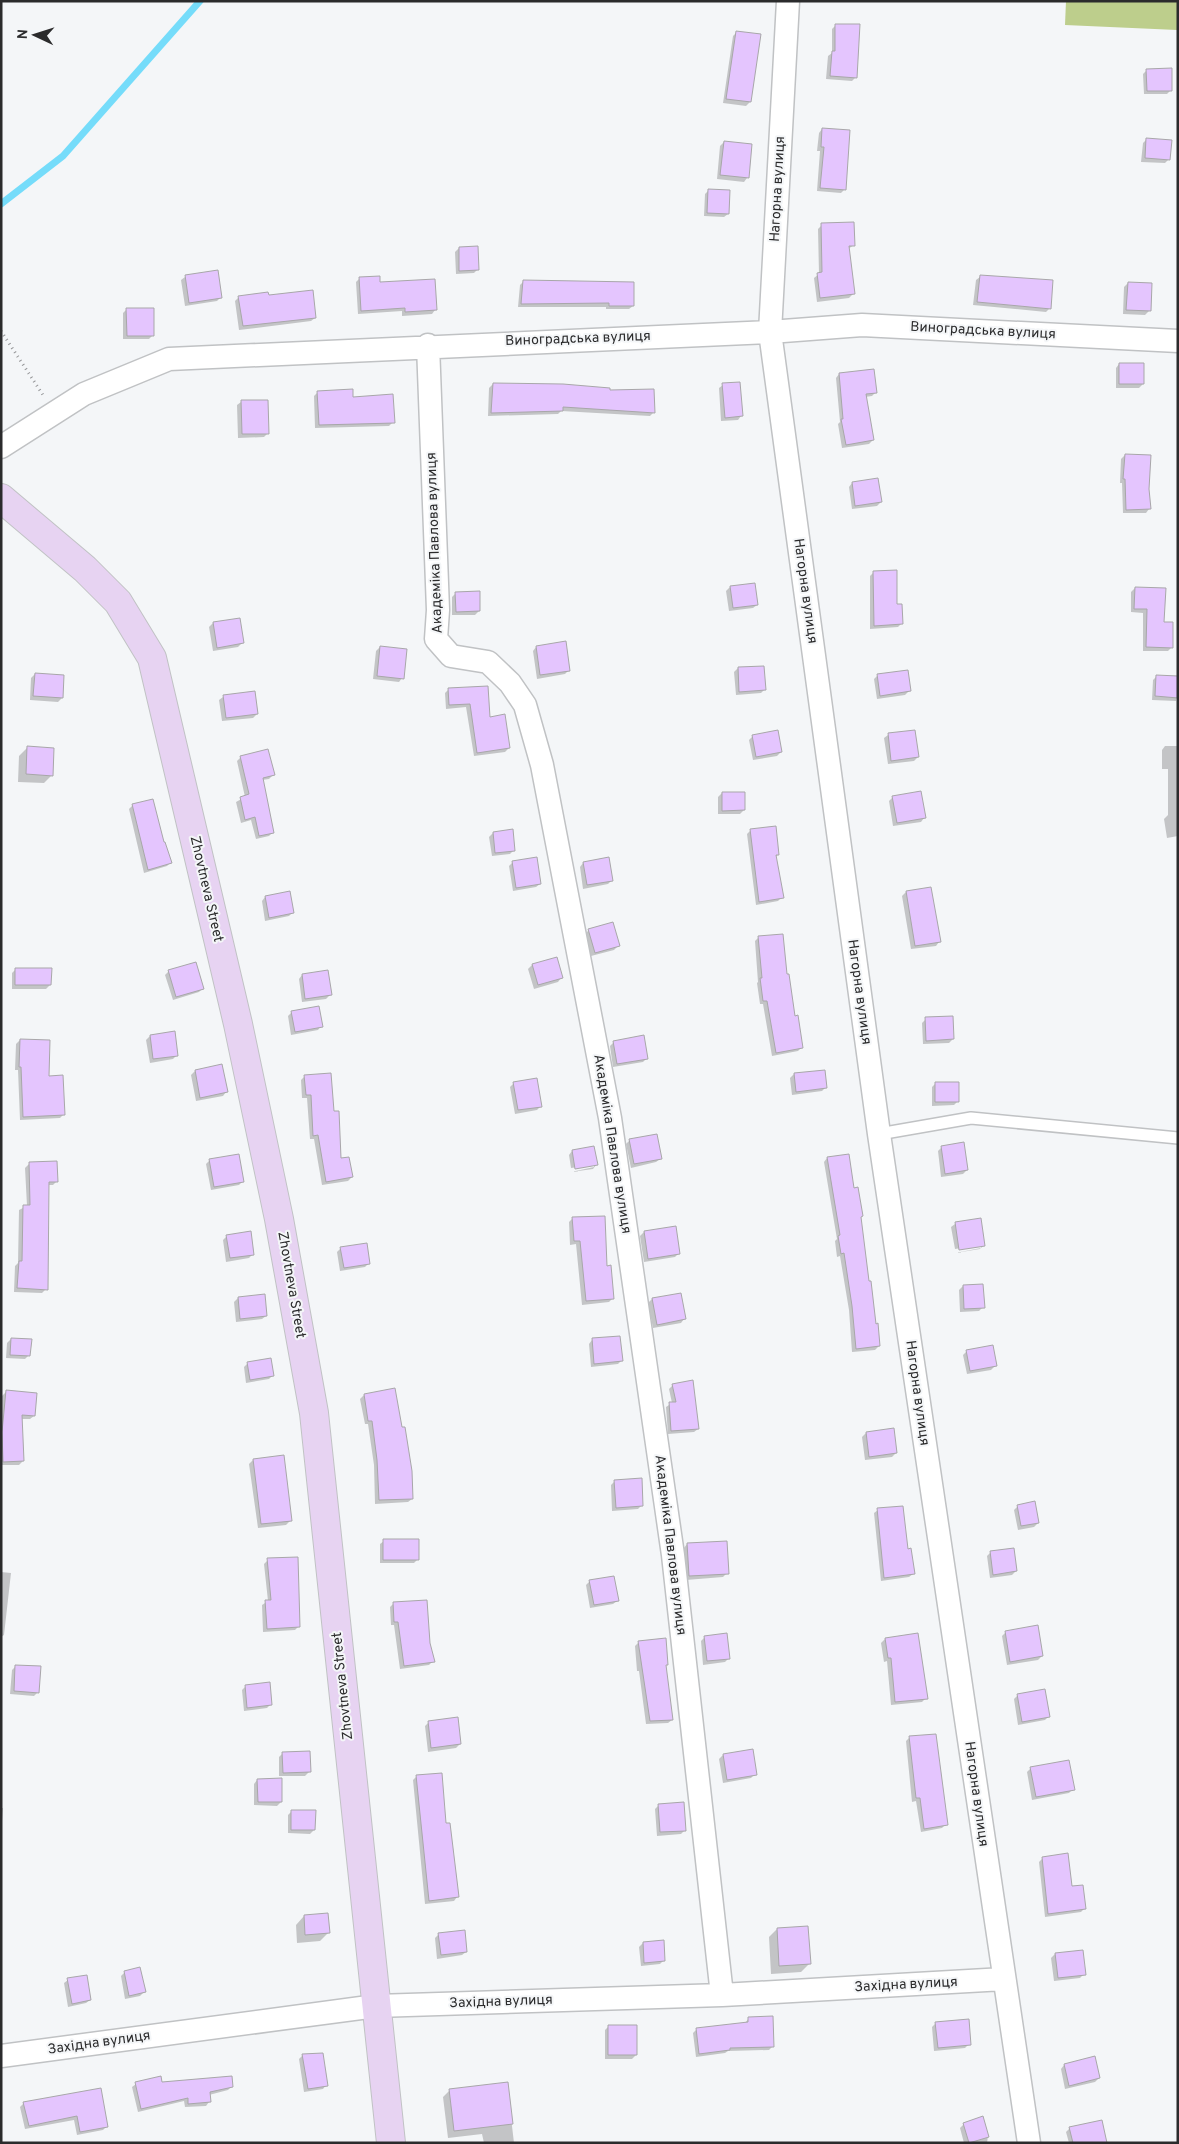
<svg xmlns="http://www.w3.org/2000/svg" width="1179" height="2144" viewBox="0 0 1179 2144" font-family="Overpass,sans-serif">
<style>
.green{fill:#bdce8c}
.shadow{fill:#0003}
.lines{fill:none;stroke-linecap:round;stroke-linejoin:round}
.stream{stroke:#75dcfa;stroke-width:7}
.building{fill:#e4c5fe;stroke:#a8a7a9}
.service-casing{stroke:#c0c2c4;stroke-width:14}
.minor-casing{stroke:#c0c2c4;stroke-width:25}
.secondary-casing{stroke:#c0c2c4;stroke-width:30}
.path{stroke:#949597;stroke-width:3;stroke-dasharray:1 4;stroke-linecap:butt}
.service{stroke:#fff;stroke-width:11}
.minor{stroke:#fff;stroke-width:22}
.secondary{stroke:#e7d3f2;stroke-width:28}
.labels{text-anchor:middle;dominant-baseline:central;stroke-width:4;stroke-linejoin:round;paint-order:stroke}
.street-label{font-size:14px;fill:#2b2b2c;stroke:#f4f6f8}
</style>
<rect width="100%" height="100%" fill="#f4f6f8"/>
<!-- green -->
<path class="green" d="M1066 1H1177V30L1065 25Z"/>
<!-- shadow -->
<path class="shadow" d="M836 25 856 77 852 81 826 79 828 56 832 53V29Z
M737 32 750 102 746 106 723 103 733 36Z
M1147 70 1171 90 1167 94H1144L1143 74Z
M822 129 845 189 841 193 817 191 820 151H817L819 133Z
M1147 139 1169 159 1165 163 1141 162 1143 143Z
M724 142 747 178 744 182 717 179 720 146Z
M709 190 728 214 724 217 704 216 705 194Z
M822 225 854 245 848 249 853 294 849 298 817 302 814 278 819 274 818 229Z
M459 248 478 269 474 273 456 274 455 252Z
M217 272 221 297 217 301 185 306 181 280 185 277Z
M980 277 1050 308 1046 312 973 305 976 280Z
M360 278 379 283 435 310 432 314 402 316V311L358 314 356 282Z
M524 281 633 306 629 309H606V307H518L520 285Z
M1128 283 1149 311 1145 315 1123 314 1124 287Z
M239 297H268L315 318 311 321 239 330 235 301Z
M127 309 153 335 149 339H123V313Z
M1119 364 1143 384 1139 388H1116V368Z
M839 374 876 392 872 396 865 397 873 440 869 444 842 448 838 424 840 422 836 378Z
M493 384 609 391 654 412 650 416 561 411 558 414 488 416 489 388Z
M723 385 741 416 738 420 721 421 719 388Z
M318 392 352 399 393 422 389 426 315 428 314 396Z
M241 402 268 433 264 437 238 438 237 405Z
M1125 455 1148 489 1149 509 1146 513H1123L1122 483H1120L1121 459Z
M852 483 881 502 877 506 852 509 849 487Z
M874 572 896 605 902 623 898 627 870 629V576Z
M730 587 757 605 753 608 729 611 726 591Z
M1135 588 1163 623 1172 647 1168 651H1143V613L1131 612V592Z
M456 593 479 611 475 615H452V597Z
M213 623 242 643 238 647 213 651 209 627Z
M380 647 402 678 399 682 373 679 376 651Z
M536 647 569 670 565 674 537 679 533 651Z
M738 668 764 690 761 693 736 695 734 672Z
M35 674 62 698 58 702 30 700 31 678Z
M877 676 909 691 905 695 877 699 874 679Z
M1157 676 1178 678 1176 701 1152 700 1153 680Z
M487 687 489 718 509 748 505 752 474 756 466 707 446 709 445 693 449 689Z
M223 697 257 714 253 718 222 721 219 700Z
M888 735 918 757 914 761 888 764 884 738Z
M753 736 781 752 777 756 753 760 749 740Z
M1165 746H1178V836L1167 838 1164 819 1168 815V769H1162V750Z
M27 748 52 775 44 783 18 782 19 756Z
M241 757 273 775 269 779 262 780 273 832 269 836 256 839 251 820 241 823 236 802 245 797 237 761Z
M722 793 744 810 740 814H718V797Z
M893 797 924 818 921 822 893 826 889 801Z
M133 805 170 863 167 866 144 873 129 809Z
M751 830 778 855 775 857 782 897 778 901 756 905 747 834Z
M493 833 514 850 510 854 492 856 489 837Z
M513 862 540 884 536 887 513 891 509 866Z
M583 863 611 881 608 884 583 889 580 867Z
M1178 879V939H1177V880Z
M930 888 939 942 936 946 911 949 902 896 906 892Z
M265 897 293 912 289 916 265 921 262 901Z
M589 930 618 946 614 950 591 956 585 934Z
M759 937 785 976 802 1047 798 1051 772 1056 763 1004H760L757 983 758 982 755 941Z
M532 965 561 978 558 982 534 989 528 969Z
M16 969 50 985 46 989H12V973Z
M169 971 203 988 199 992 173 1000 165 975Z
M302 975 330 995 326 999 302 1002 299 979Z
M292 1012 321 1026 318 1030 291 1035 288 1016Z
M926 1019 953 1039 949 1043 923 1044 922 1023Z
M173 1032 177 1055 173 1059 150 1063 146 1040 150 1036Z
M20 1040 47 1077 64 1114 60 1118 20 1120 18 1070H15L16 1044Z
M614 1042 647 1058 643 1062 613 1067 610 1046Z
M195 1071 226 1092 223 1096 196 1101 191 1075Z
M824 1071 825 1088 822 1091 792 1095 790 1078 794 1074Z
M305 1076 333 1113 339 1160 352 1177 348 1181 322 1185 314 1139H310L307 1098H302L301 1080Z
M514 1083 541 1106 537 1110 515 1114 510 1087Z
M936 1083 957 1102 954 1105 932 1106V1087Z
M630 1140 660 1159 656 1162 631 1168 626 1144Z
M942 1147 967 1170 963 1174 941 1177 938 1151Z
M572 1151 596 1165 593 1169 571 1172 594 1167V1165L571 1168 569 1155Z
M827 1158 853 1189 860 1218 868 1282 879 1346 875 1350 852 1352 849 1310 840 1256 837 1257 835 1241 837 1239 824 1162Z
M210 1160 243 1181 239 1185 211 1190 206 1164Z
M29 1164 57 1181 53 1185H48L46 1289 42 1293 14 1292 15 1266 18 1263 19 1210 27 1206 25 1168Z
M573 1218 606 1267 613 1298 609 1302 582 1305 576 1244 570 1245 569 1222Z
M955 1224 984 1245 980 1249 955 1253 981 1248V1245L955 1249 951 1227Z
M644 1232 679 1253 675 1257 644 1262 640 1236Z
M227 1236 253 1254 249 1258 226 1262 223 1240Z
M341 1248 369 1263 365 1267 340 1271 337 1252Z
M963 1286 983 1307 979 1311 960 1312 959 1290Z
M680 1294 684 1319 681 1323 653 1328 648 1303 652 1299Z
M264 1295 266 1316 262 1319 236 1322 234 1302 238 1298Z
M11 1339 29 1355 25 1359 6 1358 7 1343Z
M592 1340 622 1360 618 1364 591 1367 589 1344Z
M967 1351 995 1366 991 1370 967 1374 963 1355Z
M248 1363 273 1375 269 1379 246 1383 244 1367Z
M673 1385 698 1429 694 1432 668 1434 666 1407 672 1403 669 1389Z
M6 1392 34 1416 30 1419H21L23 1461 19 1465H1V1409L2 1396Z
M364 1395 412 1499 408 1502 375 1504 374 1465 368 1424H365L360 1399Z
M893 1430 896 1453 892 1457 865 1460 862 1437 866 1433Z
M253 1460 290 1521 286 1525 258 1528 249 1464Z
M615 1481 642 1505 638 1509 612 1511 611 1485Z
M1018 1506 1038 1523 1034 1527 1018 1530 1014 1510Z
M878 1510 907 1550 913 1574 909 1577 881 1581 874 1513Z
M384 1541 418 1559 414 1563H380V1544Z
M687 1544 727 1573 723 1577 686 1580 684 1548Z
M991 1552 1016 1571 1012 1575 990 1578 987 1556Z
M268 1560 299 1626 295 1630 263 1632 262 1605 268 1601 264 1564Z
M1 1572 11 1573 4 1635 1 1637Z
M590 1581 617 1601 613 1604 590 1608 586 1585Z
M393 1604 429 1643 433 1661 429 1665 400 1669 394 1625H391L390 1607Z
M1006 1632 1042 1656 1038 1660 1007 1665 1002 1636Z
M705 1637 729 1658 725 1662 703 1665 701 1641Z
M885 1639 926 1698 922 1702 891 1705 887 1661 884 1662 881 1643Z
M639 1642 667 1664 665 1666 672 1720 668 1723 646 1724 639 1671H637L635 1646Z
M16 1666 38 1692 34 1696 10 1694 12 1670Z
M246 1686 271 1704 267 1708 244 1711 242 1690Z
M1018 1695 1049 1716 1045 1720 1018 1725 1014 1699Z
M428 1723 460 1744 456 1748 428 1752 425 1726Z
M909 1738 946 1824 942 1828 921 1832 916 1801 912 1802 906 1741Z
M283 1753 309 1772 305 1776H279V1757Z
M723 1755 755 1774 751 1778 723 1783 719 1759Z
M1031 1768 1073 1789 1069 1793 1032 1800 1027 1772Z
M417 1776 445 1825 457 1897 454 1901 425 1904 413 1780Z
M257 1780 281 1802 277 1806 254 1805V1784Z
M659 1805 685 1830 681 1834 657 1836 655 1809Z
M1 1808H3L1 1834Z
M292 1811 314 1830 310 1834 288 1833V1815Z
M1043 1858 1071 1887 1085 1908 1081 1912 1045 1917 1039 1862Z
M304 1916 329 1932 320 1941 297 1943 296 1925Z
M777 1929 810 1963 801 1972 771 1974 769 1937Z
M439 1934 466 1952 462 1955 437 1959 435 1938Z
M643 1943 664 1960 660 1964 641 1966 639 1947Z
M1055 1954 1084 1974 1080 1978 1054 1981 1051 1958Z
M125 1972 144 1992 140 1996 125 1999 121 1976Z
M68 1980 90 2000 86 2003 68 2007 64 1983Z
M749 2018 773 2046 769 2050 728 2051 725 2053 696 2057 693 2033 697 2029 745 2023Z
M936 2023 969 2044 965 2048 934 2051 932 2027Z
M609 2026 636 2055 632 2059H605V2030Z
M303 2055 326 2085 323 2089 304 2092 299 2059Z
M1064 2065 1099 2078 1095 2082 1065 2089 1061 2069Z
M507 2083 514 2143H484L482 2134 448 2138 443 2097 450 2090Z
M136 2084H161L232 2086 228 2090 209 2095V2102L206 2106 185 2107 184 2101 138 2112 132 2087Z
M100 2089 107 2126 103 2130 77 2135 74 2120 25 2129 20 2107 24 2103Z
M964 2124 988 2136 987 2143H964L960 2128Z
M1070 2128 1104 2143H1069L1066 2132Z"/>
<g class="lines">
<!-- stream -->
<path class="stream" d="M1 204 63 156 200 1"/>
</g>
<!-- building -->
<path class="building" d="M835 24H860L857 78 830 76 832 51H835Z
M736 31 761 34 751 102 726 99Z
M1172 68V91H1147L1146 69Z
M822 128 850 130 846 190 820 188 824 147H821Z
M1146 138 1172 140 1170 160 1145 158Z
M724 141 752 144 749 178 720 175Z
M708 189 730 190 729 214 707 213Z
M854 222 855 246H849L855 294 820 298 817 273 822 272 821 223Z
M478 246 479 270 459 271V247Z
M218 270 222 298 189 303 185 275Z
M980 275 1053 280 1051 309 977 302Z
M380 276V282L435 279 437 310 405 312V308L361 311 359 277Z
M523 280 634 282V306H609V303L521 304Z
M1128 282 1152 283 1151 311 1126 310Z
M313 290 316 318 243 326 238 296 268 292 269 295Z
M126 308H154V336H127Z
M1119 363H1144V384H1119Z
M874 369 877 393 866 394 874 440 846 445 841 419H843L839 373Z
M740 382 743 416 725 418 722 383Z
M493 383 563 384 610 388V390L654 389 655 413 563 407V411L491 413Z
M353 389V397L393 394 395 423 319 425 317 391Z
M241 400H268L269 434H242Z
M1125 454 1151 455 1149 489 1151 509 1126 510 1125 479H1123Z
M878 478 882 502 855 506 852 482Z
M897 570V604H902L903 624 874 626 873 571Z
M755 583 758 605 733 608 730 586Z
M1135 587 1166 588 1164 622H1173V648L1146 647 1147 609H1134Z
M480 591V611L456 612 455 592Z
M240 618 244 643 217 648 213 622Z
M566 641 570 671 540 675 536 646Z
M380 646 407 649 404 679 377 676Z
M764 666 766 690 739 692 738 667Z
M908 670 911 691 880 696 877 674Z
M35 673 64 675 63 698 33 696Z
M1156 675 1178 676V698L1155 696Z
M488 686 490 717 505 714 510 748 477 753 470 704 449 705 448 688Z
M255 691 258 714 226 718 223 695Z
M778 730 782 752 756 757 752 735Z
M915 730 919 757 891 761 888 733Z
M27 746 54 748 53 776 26 774Z
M268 749 275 775 263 778 274 833 259 836 255 817 245 820 240 797 249 794 240 756Z
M921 791 926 818 897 823 892 796Z
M722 792H745V810L722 811Z
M153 799 164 842H165L172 863 148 870 132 804Z
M776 826 779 855H776L784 898 759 902 750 829Z
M513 829 515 851 495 853 493 832Z
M537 857 541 884 516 888 512 861Z
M609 857 613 881 587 885 583 862Z
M931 887 941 942 915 946 906 891Z
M290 891 294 913 269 918 265 896Z
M613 922 620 946 595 953 588 929Z
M783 934 787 974H789L795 1016 798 1015 803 1048 776 1053 767 1001H763L760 978H762L758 936Z
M557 957 563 978 538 985 532 964Z
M196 962 204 989 176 997 168 970Z
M15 968H52L51 985H15Z
M328 970 332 995 305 999 302 974Z
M319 1006 323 1027 295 1032 291 1011Z
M953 1016 954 1039 926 1041 925 1017Z
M175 1031 178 1056 153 1059 150 1035Z
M644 1035 648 1059 617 1064 613 1041Z
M20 1039 50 1040 49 1076 63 1075 65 1115 23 1117 21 1067H19Z
M222 1064 228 1092 200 1098 195 1070Z
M825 1070 827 1088 796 1092 794 1073Z
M331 1073 334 1111H339L341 1158 349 1157 353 1177 326 1182 318 1135 313 1136 311 1095H306L304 1075Z
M537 1078 542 1107 518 1110 513 1082Z
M935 1082H959V1102H935Z
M657 1134 662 1159 634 1164 629 1139Z
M964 1142 968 1170 945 1174 941 1146Z
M594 1146 598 1165 575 1169 572 1150Z
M239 1154 244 1182 214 1187 209 1159Z
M849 1154 854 1188 858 1187 863 1216 861 1217 869 1281H871L876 1324 878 1323 880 1346 856 1349 852 1306 844 1253 841 1254 838 1236 840 1235 827 1157Z
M57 1161 58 1182H49L48 1290 17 1288 19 1261H22L23 1205H30L29 1162Z
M605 1216 607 1266 611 1265 614 1299 586 1301 580 1241H574L572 1217Z
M981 1218 985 1246 959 1250 955 1222Z
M676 1226 680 1254 648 1259 644 1231Z
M251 1231 254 1255 230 1258 226 1235Z
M367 1243 370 1264 344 1268 340 1247Z
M983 1284 985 1308 964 1309 963 1285Z
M681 1293 686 1319 657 1325 652 1298Z
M265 1294 267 1316 240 1319 238 1297Z
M620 1336 623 1361 594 1364 592 1338Z
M11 1338 32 1339 30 1356 10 1355Z
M993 1345 997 1366 970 1371 966 1350Z
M271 1358 274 1376 250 1380 247 1362Z
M693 1380 699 1429 671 1431 669 1402H676L672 1384Z
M395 1388 402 1427H405L412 1471 413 1499 379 1500 377 1460 372 1421H368L364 1394Z
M6 1390 37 1393 35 1416 22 1415 24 1461 3 1462 2 1432Z
M894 1428 897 1453 869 1457 866 1432Z
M284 1455 292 1521 261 1524 253 1459Z
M642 1478 643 1506 616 1508 614 1480Z
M1035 1501 1039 1523 1021 1526 1017 1505Z
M903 1506 908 1549 911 1548 915 1574 884 1578 877 1508Z
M383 1539H419V1560H383Z
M727 1541 729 1574 689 1576 687 1543Z
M1014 1548 1017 1571 993 1575 990 1551Z
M298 1557 300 1627 267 1629 265 1600H271L267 1558Z
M614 1576 619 1601 594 1605 589 1580Z
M427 1600 430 1643 435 1662 404 1666 398 1622H394L393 1602Z
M1038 1625 1043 1656 1010 1662 1005 1631Z
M727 1633 730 1659 707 1661 704 1636Z
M918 1633 928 1699 895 1702 891 1658H888L885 1638Z
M666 1638 668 1665H666L673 1720 650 1721 638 1641Z
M15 1665 41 1666 39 1693 14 1691Z
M270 1682 272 1705 247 1708 245 1685Z
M1045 1689 1050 1717 1022 1722 1017 1694Z
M458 1717 461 1744 431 1748 428 1721Z
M936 1734 948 1825 924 1829 920 1798H916L909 1736Z
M753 1749 757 1775 727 1780 723 1754Z
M310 1751 311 1772 283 1773 282 1752Z
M1069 1760 1075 1790 1036 1797 1030 1767Z
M442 1773 446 1823H450L459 1897 429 1901 416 1775Z
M282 1778V1802H258L257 1779Z
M684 1802 686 1831 660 1832 658 1804Z
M291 1810H316L315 1830H291Z
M1068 1853 1072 1886 1083 1885 1086 1909 1048 1914 1042 1857Z
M328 1913 330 1933 305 1935 304 1915Z
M808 1926 811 1964 779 1966 777 1928Z
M465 1930 467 1952 441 1955 438 1933Z
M664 1940 665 1961 644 1963 643 1942Z
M1083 1950 1086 1975 1058 1978 1055 1953Z
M140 1967 146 1992 129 1996 124 1971Z
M87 1975 91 2000 72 2004 67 1978Z
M773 2016 774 2047 730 2048V2050L699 2054 696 2028 748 2022V2017Z
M969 2019 971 2045 938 2048 935 2022Z
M608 2025H637V2055H608Z
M323 2053 328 2086 308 2089 302 2054Z
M1095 2056 1100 2078 1069 2086 1064 2064Z
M161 2076 162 2082 232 2076 233 2087 210 2092 211 2102 188 2104V2098L141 2109 135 2082Z
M508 2082 513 2124 454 2131 449 2089Z
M101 2088 108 2127 80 2132 77 2116 29 2126 23 2102Z
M983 2116 989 2137 969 2143 963 2123Z
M1102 2120 1107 2143H1073L1069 2127Z"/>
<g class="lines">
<!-- service casing -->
<g class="service-casing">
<path id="service" d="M879 1134 971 1118 1178 1138"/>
</g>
<!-- minor casing -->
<g class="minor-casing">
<path id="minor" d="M788 1 770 332 879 1134 1029 2143
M428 345 438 610 436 639 451 656 488 662 510 683 525 705 542 765 610 1118 673 1555 722 1995
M1 447 84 394 169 359 770 332 862 325 1178 341
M1 2056 376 2006 722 1995 1004 1979"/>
</g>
<!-- secondary casing -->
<g class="secondary-casing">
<path id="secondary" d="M1 498 85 569 118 602 152 658 238 1024 279 1219 314 1413 391 2143"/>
</g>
<!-- path -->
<path class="path" d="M1 331 43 395"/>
<!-- service -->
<use href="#service" class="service"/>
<!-- minor -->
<use href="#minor" class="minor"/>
<!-- secondary -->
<use href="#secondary" class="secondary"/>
</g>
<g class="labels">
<!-- street labels -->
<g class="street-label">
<text transform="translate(778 189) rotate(-87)">Нагорна вулиця</text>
<text transform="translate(983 331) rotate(3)">Виноградська вулиця</text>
<text transform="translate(578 339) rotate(-2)">Виноградська вулиця</text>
<text transform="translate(435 543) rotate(-92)">Академіка Павлова вулиця</text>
<text transform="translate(805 591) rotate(82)">Нагорна вулиця</text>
<text transform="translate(206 889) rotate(77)">Zhovtneva Street</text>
<text transform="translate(859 992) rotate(82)">Нагорна вулиця</text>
<text transform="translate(612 1144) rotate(81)">Академіка Павлова вулиця</text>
<text transform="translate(291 1285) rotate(80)">Zhovtneva Street</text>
<text transform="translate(917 1393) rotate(82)">Нагорна вулиця</text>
<text transform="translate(670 1545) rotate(83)">Академіка Павлова вулиця</text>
<text transform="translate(343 1686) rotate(-96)">Zhovtneva Street</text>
<text transform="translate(976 1794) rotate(82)">Нагорна вулиця</text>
<text transform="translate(906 1985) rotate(-3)">Західна вулиця</text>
<text transform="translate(501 2002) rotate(-2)">Західна вулиця</text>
<text transform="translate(99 2043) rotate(-8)">Західна вулиця</text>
</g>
</g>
<!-- border -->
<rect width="1179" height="2144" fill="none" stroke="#2b2b2c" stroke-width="5"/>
<!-- north arrow -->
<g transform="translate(35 35) rotate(274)" stroke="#f4f6f8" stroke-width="4" paint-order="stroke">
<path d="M0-4L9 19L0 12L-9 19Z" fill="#2b2b2c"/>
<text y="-8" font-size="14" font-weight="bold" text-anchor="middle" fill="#2b2b2c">N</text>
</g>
</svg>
